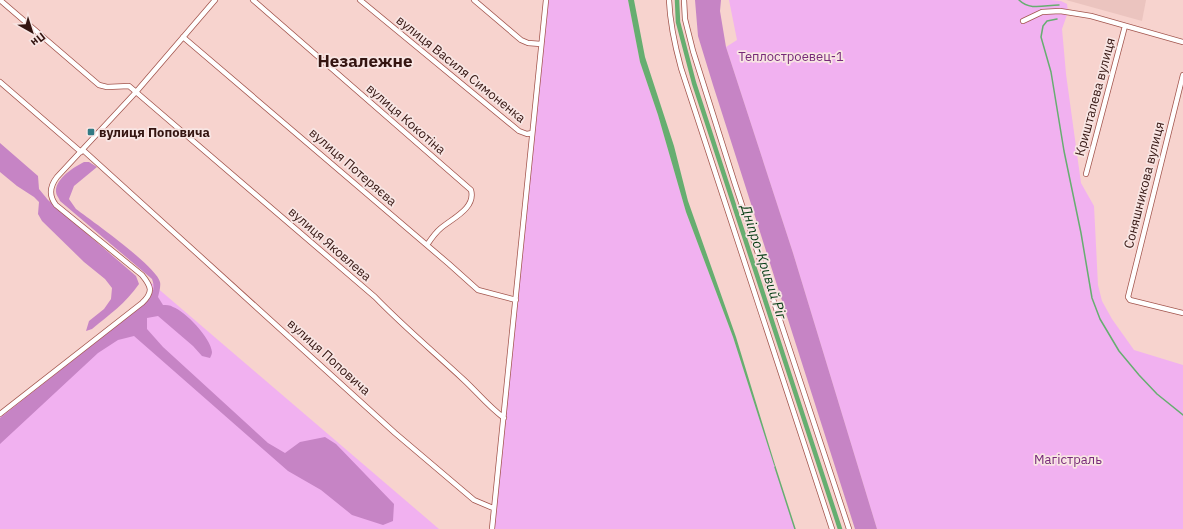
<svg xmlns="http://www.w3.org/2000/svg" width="1183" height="529" viewBox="0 0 1183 529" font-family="'IBM Plex Sans',sans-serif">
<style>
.built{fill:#ebc4bf}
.green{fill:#f1b1f0}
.forest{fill:#c684c5}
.water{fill:#66ae70}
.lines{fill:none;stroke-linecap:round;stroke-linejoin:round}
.stream{stroke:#66ae70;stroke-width:1.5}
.canal{stroke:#66ae70;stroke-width:4.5}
.minor-casing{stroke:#a2554d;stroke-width:6}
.minor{stroke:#fff;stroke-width:4.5}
.poi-dot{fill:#337a84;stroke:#f8e5e3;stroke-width:1.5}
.labels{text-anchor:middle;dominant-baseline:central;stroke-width:3.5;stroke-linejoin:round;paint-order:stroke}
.park-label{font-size:13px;fill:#762978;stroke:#f8e5e3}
.street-label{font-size:13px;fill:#341511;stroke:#f8e5e3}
.poi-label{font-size:13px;font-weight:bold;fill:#341511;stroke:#f8e5e3;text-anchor:start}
.water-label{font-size:14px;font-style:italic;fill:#033b12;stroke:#f8e5e3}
.district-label{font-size:17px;font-weight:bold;fill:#341511;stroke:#f8e5e3}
</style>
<rect width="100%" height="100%" fill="#f7d3ce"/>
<!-- built -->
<path class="built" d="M1066 0H1146L1142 21Z"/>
<!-- green -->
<path class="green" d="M546 0H628L640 62 658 115 686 212 733 337 795 529H492Z
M729 0H1051L1061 1 1067 4 1068 12 1062 29 1066 74 1081 183 1094 206 1098 285 1102 301 1112 319 1134 350 1183 365V529H877L793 253 726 47 737 40Z
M141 273 155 286 439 529H0V414L142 303 151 291Z"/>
<!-- forest -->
<path class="forest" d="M695 0H721L720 11 726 47 793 253 877 529H855L713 85 698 36Z
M0 143 38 176 39 189 48 200 136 276 139 284C126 303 109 315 92 329L86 331 89 321 104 309 111 299 112 288 105 279 84 262 42 221 38 214 39 202 34 197 17 186 0 172Z
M84 162H89L97 167 74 186 69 199 76 209C92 221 156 266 160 282 161 286 159 293 158 297L163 305C166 305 170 305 173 307 185 311 211 338 212 352 212 354 211 356 210 358L202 356 193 346 158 316 147 318V329L163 347 268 443 285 453 300 442 325 437 336 444 394 504 393 521 383 525 352 515 321 490 288 471 134 336 118 340 98 353 0 444V418L139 308C149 297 157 293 152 279L60 201C59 198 56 195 56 192 55 179 74 167 84 162Z"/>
<!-- water -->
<path class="water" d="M628 0H634L645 57 674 146 688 201 736 337 776 468 774 465 733 337 686 212 658 115 640 62Z"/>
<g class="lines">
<!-- stream -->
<path class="stream" d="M1019 0C1030 11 1045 5 1059 5
M1057 19 1047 21 1043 26 1041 37 1051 72 1064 151 1081 233 1092 298 1100 319 1119 351 1139 375 1157 394 1183 415
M775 467 795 529"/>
<!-- canal -->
<path class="canal" d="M677 0 678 22 694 83 840 529"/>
<!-- minor casing -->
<g class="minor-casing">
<path id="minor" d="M0 0 99 85 107 87 129 86 136 92 375 297C403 326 434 352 464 380 478 393 488 406 504 418
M253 0 471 190C476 208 453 218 441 228 436 232 431 239 427 245
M360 0 519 131 527 134 532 133
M474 0 521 40 528 43 541 44
M669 0C670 23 675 46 681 68L832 529
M684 0 685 19 693 51 734 181 849 529
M1023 21 1042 12 1060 11 1091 16 1183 42
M183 37 449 264 478 290 516 300
M1183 75 1128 297 1130 300 1183 313
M0 82 81 152
M83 150 395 433 474 500 493 508
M1086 174 1125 26
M0 414 142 303C154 292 151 286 142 275L56 205C48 195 50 186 57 177L136 92 215 0
M492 529 546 0"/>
</g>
<!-- minor -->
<use href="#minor" class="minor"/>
</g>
<!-- markers -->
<rect class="poi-dot" x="87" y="128" width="8" height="8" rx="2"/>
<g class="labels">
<!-- park labels -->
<g class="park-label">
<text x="791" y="56">Теплостроевец-1</text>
<text x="1068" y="459">Магістраль</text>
</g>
<!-- street labels -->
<g class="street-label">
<text transform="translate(461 69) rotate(39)">вулиця Василя Симоненка</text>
<text transform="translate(1095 97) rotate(-75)">Кришталева вулиця</text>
<text transform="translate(406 119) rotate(41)">вулиця Кокотіна</text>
<text transform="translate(353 167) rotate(41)">вулиця Потеряєва</text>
<text transform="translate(1144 185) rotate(-76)">Соняшникова вулиця</text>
<text transform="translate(330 244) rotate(41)">вулиця Яковлева</text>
<text transform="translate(329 357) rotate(42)">вулиця Поповича</text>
</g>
<!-- poi labels -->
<g class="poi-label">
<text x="99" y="132">вулиця Поповича</text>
</g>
<!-- water labels -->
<g class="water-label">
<text transform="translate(764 262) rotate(72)">Дніпро-Кривий Ріг</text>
</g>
<!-- district labels -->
<g class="district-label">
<text x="365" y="61">Незалежне</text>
</g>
</g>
<!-- north arrow -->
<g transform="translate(32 32) rotate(141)" stroke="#f8e5e3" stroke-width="3" paint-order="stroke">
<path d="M0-3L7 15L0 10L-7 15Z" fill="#341511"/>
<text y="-6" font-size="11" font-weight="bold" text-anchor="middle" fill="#341511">Пн</text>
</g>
</svg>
